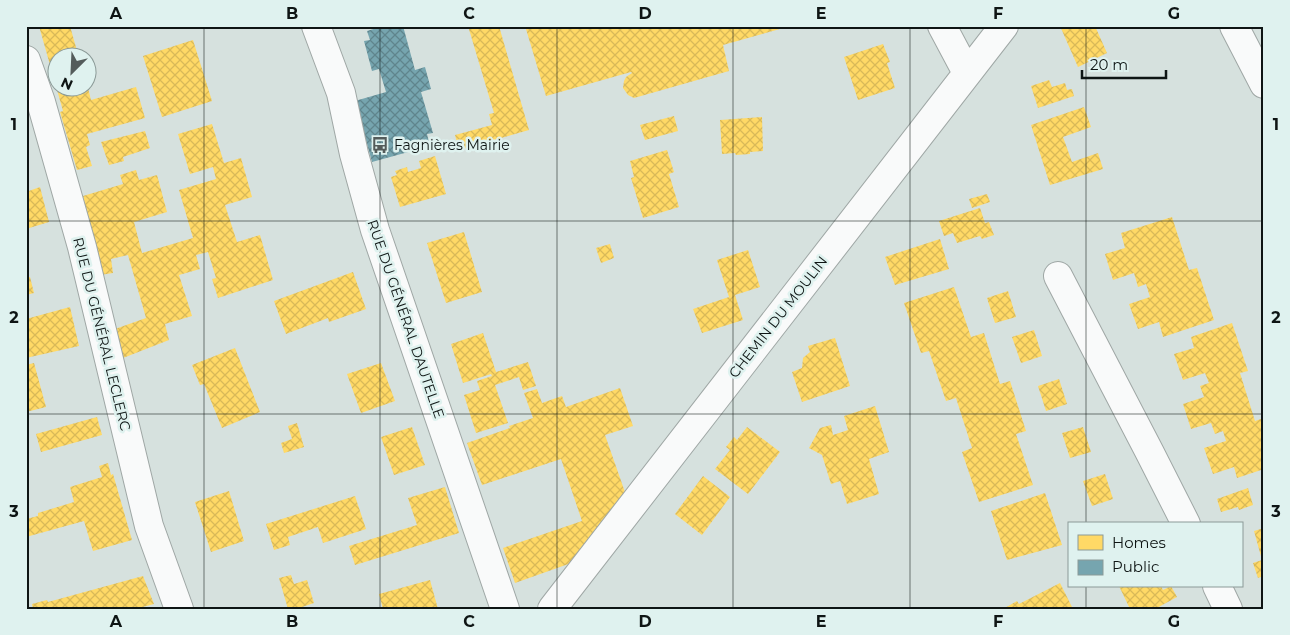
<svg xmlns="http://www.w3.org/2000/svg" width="1290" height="635" viewBox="0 0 1290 635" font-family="Montserrat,sans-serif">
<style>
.homes{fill:url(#homes-cross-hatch)}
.public{fill:url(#public-cross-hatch)}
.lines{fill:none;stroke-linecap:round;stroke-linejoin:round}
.street-casing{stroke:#9fa7a5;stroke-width:30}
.secondary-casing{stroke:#9fa7a5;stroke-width:30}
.street{stroke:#f9fafa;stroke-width:28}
.secondary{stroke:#f9fafa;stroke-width:28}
.grid{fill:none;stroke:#0e1514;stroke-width:1;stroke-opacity:0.55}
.labels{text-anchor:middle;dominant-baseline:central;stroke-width:5;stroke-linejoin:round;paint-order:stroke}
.poi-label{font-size:14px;fill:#0e1514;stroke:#dff2ef;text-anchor:start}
.street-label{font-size:14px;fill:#0e1514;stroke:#dff2ef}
.neatline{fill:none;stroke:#0e1514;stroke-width:2}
.grid-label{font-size:16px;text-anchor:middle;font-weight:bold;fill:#0e1514}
</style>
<defs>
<pattern id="homes-cross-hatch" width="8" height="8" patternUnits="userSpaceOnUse" patternTransform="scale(1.25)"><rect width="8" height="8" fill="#ffd966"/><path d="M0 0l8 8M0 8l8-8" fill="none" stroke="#d9b958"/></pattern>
<pattern id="public-cross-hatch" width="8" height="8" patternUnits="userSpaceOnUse" patternTransform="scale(1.25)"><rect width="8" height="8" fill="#76a5af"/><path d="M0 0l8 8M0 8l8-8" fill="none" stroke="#5f858d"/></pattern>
</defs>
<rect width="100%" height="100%" fill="#d6e1de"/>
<!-- homes -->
<path class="homes" d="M39 26H70L79 58H58V88H88L91 100 136 87 145 118 87 134 90 145 86 147 92 166 77 170 60 112 63 111Z
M468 26H499L529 130 459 150 455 135 492 125 489 114 494 113Z
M537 26H787V27L723 45 729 71 634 98 628 95 623 88 624 81 626 77 632 73 631 72 546 96 526 29Z
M1060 26H1095L1107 53 1078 67Z
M193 40 212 101 162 117 143 56Z
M883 44 890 62 887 63 895 88 858 100 844 57Z
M1049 80 1052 87 1065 83 1067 90 1072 89 1074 96 1038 108 1031 86Z
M1084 107 1091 127 1063 137 1072 162 1098 153 1103 169 1050 185 1031 125Z
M674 116 678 131 645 140 640 125Z
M762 117 763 151 750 152V154L736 155 735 153 722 154 720 120Z
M212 124 224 163 241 158 252 197 225 205 237 242 260 235 273 280 218 298 212 279 216 278 208 252 196 255 200 269 179 275 192 316 165 324 169 340 123 358 115 329 146 318 128 255 111 259 113 273 100 275 83 196 123 184 120 175 136 170 139 180 157 175 167 212 134 222 142 253 193 238 179 190 216 179 213 167 190 174 178 134Z
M145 131 150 148 123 157 124 161 109 165 101 142Z
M667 150 674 172 669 174 679 207 643 218 631 178 634 177 630 161Z
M435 156 446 194 400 207 391 177 397 175 395 171 407 167 408 172 421 168 419 161Z
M40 187 49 222 26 229V192Z
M987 194 990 202 972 208 969 199Z
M980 208 985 223 989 222 994 235 982 239 980 236 957 243 953 233 944 236 939 221Z
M1172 217 1189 270 1197 268 1214 320 1163 337 1159 322 1138 329 1129 304 1150 297 1146 284 1138 287 1134 273 1113 280 1105 254 1125 248 1121 233Z
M464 232 482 292 446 303 427 243Z
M940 239 949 269 895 285 885 257Z
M610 244 614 258 601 263 596 248Z
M748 250 760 287 735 295 743 320 702 333 693 309 729 297 717 260Z
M353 272 366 309 329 322 328 318 286 334 274 301Z
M30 277 34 293 26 295V278Z
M954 287 971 337 984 333 1000 384 1010 381 1026 431 1016 434 1033 485 979 502 962 452 972 448 956 398 946 401 929 351 921 353 904 303Z
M1008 291 1016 317 995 323 987 298Z
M70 307 79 346 26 358V319Z
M1232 323 1248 371 1240 373 1255 421 1264 418V469L1237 478 1234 467 1213 474 1204 448 1226 441 1223 431 1215 434 1211 423 1191 429 1183 404 1204 397 1200 386 1209 383 1205 373 1183 380 1174 354 1194 348 1191 337Z
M1034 330 1042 356 1021 363 1012 337Z
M483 333 496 372 528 362 536 386 523 390 519 377 495 385 508 423 476 433 464 395 480 390 477 381 492 376 491 374 463 383 451 344Z
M835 338 850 386 802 402 792 372 802 368 803 358 810 352 808 346Z
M235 348 260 412 222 428 204 384 200 385 192 365Z
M34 363 46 407 26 412V365Z
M381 363 395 401 361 413 347 374Z
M1059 379 1067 404 1046 411 1038 386Z
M620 388 633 426 605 435 626 495 574 562 515 583 503 548 582 521 561 459 482 485 467 443 510 428 509 426 533 418 524 393 537 389 542 403 562 396 566 407Z
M875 406 889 452 869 459 879 494 847 504 840 481 831 484 822 455 809 448 820 428 831 425 833 435 848 430 844 416Z
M97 417 102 435 41 452 36 434Z
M297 423 304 447 284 453 281 443 292 439 288 426Z
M412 427 425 465 394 475 381 437Z
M747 427 780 452 748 494 715 469 730 450 726 447 734 437 737 440Z
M1083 427 1091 452 1070 458 1062 433Z
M108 463 111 475 113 474 132 540 93 551 84 521 26 537V519L38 516V513L74 502 70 487 102 477 99 466Z
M1105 474 1113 499 1092 506 1083 481Z
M703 476 730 497 702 535 675 514Z
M445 487 459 533 355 565 349 546 417 525 408 498Z
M1248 488 1253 505 1239 510 1238 507 1221 512 1217 499Z
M229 491 244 541 211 552 195 502Z
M1045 493 1062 545 1007 560 991 511Z
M355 496 366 529 323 543 318 527 288 537 290 545 274 550 266 524Z
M1264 528V576L1258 578 1253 563 1262 560 1254 531Z
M291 575 294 584 307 580 314 603 296 609H288L279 578Z
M143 576 154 604 135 609H33L32 604 47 600 48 602Z
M430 580 438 609H383L379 594Z
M1060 583 1073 609H1003L1017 601 1019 604Z
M1119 586H1161L1163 590 1171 586 1177 597 1155 609H1130Z"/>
<!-- public -->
<path class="public" d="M383 26H403L415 70 425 67 431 89 421 92 433 133 427 134 430 146 372 162 355 101 386 92 379 69 372 71 364 41 370 40 367 31Z"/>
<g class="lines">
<!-- street casing -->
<g class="street-casing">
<path id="street" d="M316 26 341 93 354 154 375 230 505 609
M942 26 967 73
M1058 276 1150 453 1186 524
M1217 586 1228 609
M552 609 1004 26"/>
</g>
<!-- secondary casing -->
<g class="secondary-casing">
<path id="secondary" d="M1234 26 1264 84
M26 60 41 102 82 247 149 526 179 609"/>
</g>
<!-- street -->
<use href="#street" class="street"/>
<!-- secondary -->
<use href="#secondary" class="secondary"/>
</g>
<!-- grid -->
<path class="grid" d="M204 26V609M380 26V609M557 26V609M733 26V609M910 26V609M1086 26V524M26 221H1264M26 414H1264M1086 586V609"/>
<!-- icons -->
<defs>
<g id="bus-bare" transform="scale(1.35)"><path d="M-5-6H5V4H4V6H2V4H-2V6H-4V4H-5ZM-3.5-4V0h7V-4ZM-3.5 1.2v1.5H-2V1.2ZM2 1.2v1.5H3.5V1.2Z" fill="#545c5b" stroke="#dff2ef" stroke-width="2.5" paint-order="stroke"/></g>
</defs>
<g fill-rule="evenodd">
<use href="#bus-bare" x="380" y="145"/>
</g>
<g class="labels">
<!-- poi labels -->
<g class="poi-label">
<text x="394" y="145">Fagnières Mairie</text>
</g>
<!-- street labels -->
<g class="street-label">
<text transform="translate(778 317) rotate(-52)">CHEMIN DU MOULIN</text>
<text transform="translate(406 319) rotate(71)">RUE DU GÉNÉRAL DAUTELLE</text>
<text transform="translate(102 334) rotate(76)">RUE DU GÉNÉRAL LECLERC</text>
</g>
</g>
<!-- border -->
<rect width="1290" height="635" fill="none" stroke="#dff2ef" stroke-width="55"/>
<!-- legend -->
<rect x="1068" y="522" width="175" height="65" fill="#dff2ef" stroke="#8b9a97"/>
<rect x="1078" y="535" width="25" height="15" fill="#ffd966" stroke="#8b9a97"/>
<text x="1112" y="548" font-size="15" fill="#0e1514">Homes</text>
<rect x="1078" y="560" width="25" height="15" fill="#76a5af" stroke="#8b9a97"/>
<text x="1112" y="572" font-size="15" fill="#0e1514">Public</text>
<!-- north arrow -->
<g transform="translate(72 72) rotate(204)"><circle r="24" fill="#dff2ef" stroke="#8b9a97"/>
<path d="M0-4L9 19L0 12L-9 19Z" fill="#545c5b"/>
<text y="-8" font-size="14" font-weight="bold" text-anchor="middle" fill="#0e1514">N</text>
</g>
<!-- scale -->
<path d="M1082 70v8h84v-8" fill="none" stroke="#0e1514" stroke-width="2.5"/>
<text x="1090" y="70" font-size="15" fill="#0e1514" stroke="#dff2ef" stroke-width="4" paint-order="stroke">20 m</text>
<rect x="28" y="28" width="1234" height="580" class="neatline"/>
<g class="grid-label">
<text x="116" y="19">A</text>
<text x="292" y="19">B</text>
<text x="469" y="19">C</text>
<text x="645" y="19">D</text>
<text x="821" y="19">E</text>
<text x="998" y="19">F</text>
<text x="1174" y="19">G</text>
<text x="14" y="130">1</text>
<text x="1276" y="130">1</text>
<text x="14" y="323">2</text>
<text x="1276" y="323">2</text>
<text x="14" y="517">3</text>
<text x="1276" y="517">3</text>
<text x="116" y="627">A</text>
<text x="292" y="627">B</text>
<text x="469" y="627">C</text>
<text x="645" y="627">D</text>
<text x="821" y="627">E</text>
<text x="998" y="627">F</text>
<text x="1174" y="627">G</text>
</g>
</svg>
